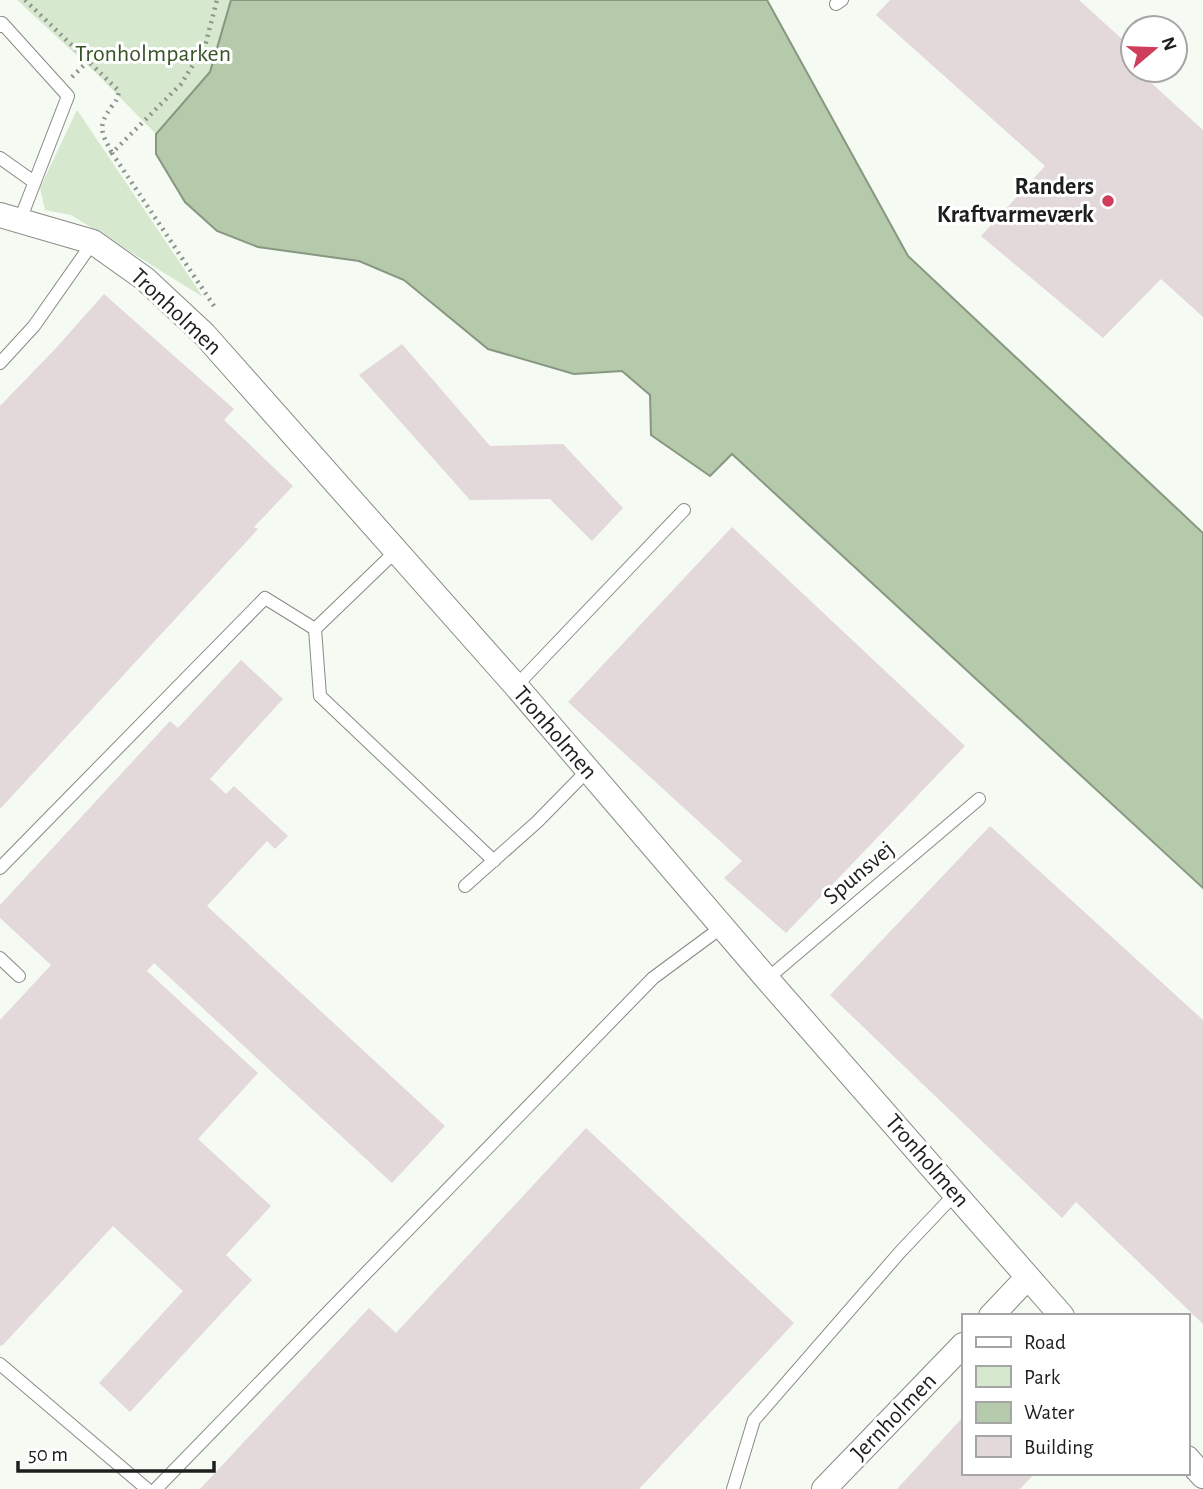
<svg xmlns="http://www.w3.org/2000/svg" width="1203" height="1489" viewBox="0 0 1203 1489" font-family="'Alegreya Sans',sans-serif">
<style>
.green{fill:#d6e8cd}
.water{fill:#b5caab;stroke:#879780;stroke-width:2}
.building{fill:#e3d9da}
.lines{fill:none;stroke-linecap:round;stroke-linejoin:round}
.service-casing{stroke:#878b85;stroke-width:14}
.minor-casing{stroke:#878b85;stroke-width:26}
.path{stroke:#8f928e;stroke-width:4.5;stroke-dasharray:2 5;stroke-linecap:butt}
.service{stroke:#fff;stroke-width:12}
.minor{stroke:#fff;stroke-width:24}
.poi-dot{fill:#ce3e5a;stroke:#fff;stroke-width:2.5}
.labels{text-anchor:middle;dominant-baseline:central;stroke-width:6;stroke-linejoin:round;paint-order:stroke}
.park-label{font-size:24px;fill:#375427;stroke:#fff}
.poi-label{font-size:24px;font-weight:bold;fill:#1d1f1d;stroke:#fff;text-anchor:end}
.street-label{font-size:24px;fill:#1d1f1d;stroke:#fff}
</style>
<rect width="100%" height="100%" fill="#f5faf3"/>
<!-- green -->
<path class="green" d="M17 0H231L210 72 156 134 96 73Z
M77 110 203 297 71 215 45 210 40 188Z"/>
<!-- water -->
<path class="water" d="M231 0H767L908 256 1203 533V888L732 454 710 476 651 435 650 395 622 371 574 374 488 349 404 280 359 261 258 247 217 231 185 202 156 154V134L210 72Z"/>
<!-- building -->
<path class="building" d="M890 0H1079L1133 49V70H1137L1203 130V317L1161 279 1103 338 981 236 1045 166 876 15Z
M104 294 234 409 224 420 293 486 254 527 258 529 0 809V406L56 348Z
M402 344 490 446 563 444 623 508 592 541 550 499 470 500 359 375Z
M732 527 965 746 786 933 724 878 742 861 568 702Z
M241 660 283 699 210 779 226 794 234 786 288 836 275 849 267 841 207 906 445 1126 392 1183 154 963 147 971 258 1073 198 1139 271 1206 226 1255 252 1280 130 1412 99 1383 183 1291 113 1226 2 1346 0 1345V1020L51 965 0 918V905L170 721 178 728Z
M990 826 1203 1020V1324L1076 1202 1062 1218 830 995Z
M586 1128 794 1323 639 1489H200L369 1308 396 1333Z
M963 1417V1473H1035L1020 1489H897Z"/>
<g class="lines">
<!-- service casing -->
<g class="service-casing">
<path id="service" d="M836 4 842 0
M0 26 2 23 68 96 20 220
M0 158 34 182
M0 363 34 326 93 242
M396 551 315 629 320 696 494 861
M516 686 684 510
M0 868 265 598 315 629
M465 886 537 822 588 770
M0 958 19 976
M767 979 979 799
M0 1364 147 1489
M156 1489 653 978 722 927
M733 1489 754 1420 901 1251 955 1194"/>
</g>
<!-- minor casing -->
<g class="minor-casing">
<path id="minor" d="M0 215 93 242 145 279 204 334 516 686 767 979 1062 1316
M991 1316 1028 1277
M1187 1458 1203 1476
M824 1489 963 1345"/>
</g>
<!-- path -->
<path class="path" d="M25 0 119 91C118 98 116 101 112 106 97 127 101 132 112 153
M72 77 89 60
M214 306 112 153 181 84 205 46 217 0"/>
<!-- service -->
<use href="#service" class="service"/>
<!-- minor -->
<use href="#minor" class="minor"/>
</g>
<!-- markers -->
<circle class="poi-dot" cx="1108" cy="201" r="7"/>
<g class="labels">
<!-- park labels -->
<g class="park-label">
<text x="153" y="54">Tronholmparken</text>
</g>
<!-- poi labels -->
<g class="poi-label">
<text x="1094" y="187">Randers<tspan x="1094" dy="28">Kraftvarmeværk</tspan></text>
</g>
<!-- street labels -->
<g class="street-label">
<text transform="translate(176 312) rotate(43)">Tronholmen</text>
<text transform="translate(555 733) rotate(49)">Tronholmen</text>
<text transform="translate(859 873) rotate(-40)">Spunsvej</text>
<text transform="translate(927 1161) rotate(49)">Tronholmen</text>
<text transform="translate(894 1417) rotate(-46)">Jernholmen</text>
</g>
</g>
<!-- legend -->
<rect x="962" y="1314" width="228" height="161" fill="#ffffff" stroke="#a5a5a5" stroke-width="2"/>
<rect x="976" y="1337" width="35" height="10" fill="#ffffff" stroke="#a5a5a5" stroke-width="2"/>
<text x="1024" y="1349" font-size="21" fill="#1d1f1d">Road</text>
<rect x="976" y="1366" width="35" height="21" fill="#d6e8cd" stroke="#a5a5a5" stroke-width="2"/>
<text x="1024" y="1384" font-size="21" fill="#1d1f1d">Park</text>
<rect x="976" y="1402" width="35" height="21" fill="#b5caab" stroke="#a5a5a5" stroke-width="2"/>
<text x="1024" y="1419" font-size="21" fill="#1d1f1d">Water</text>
<rect x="976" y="1436" width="35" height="21" fill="#e3d9da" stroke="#a5a5a5" stroke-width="2"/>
<text x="1024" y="1454" font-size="21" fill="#1d1f1d">Building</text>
<!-- north arrow -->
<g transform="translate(1154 49) rotate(71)"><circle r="33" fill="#ffffff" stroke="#a5a5a5" stroke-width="2"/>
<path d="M0-5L12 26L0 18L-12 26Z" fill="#ce3e5a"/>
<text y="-10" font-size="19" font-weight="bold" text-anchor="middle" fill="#1d1f1d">N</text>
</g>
<!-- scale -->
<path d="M18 1461v10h196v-10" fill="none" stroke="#1d1f1d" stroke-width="3.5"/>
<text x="28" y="1461" font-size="21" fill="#1d1f1d" stroke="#ffffff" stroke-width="5" paint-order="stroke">50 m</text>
</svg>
